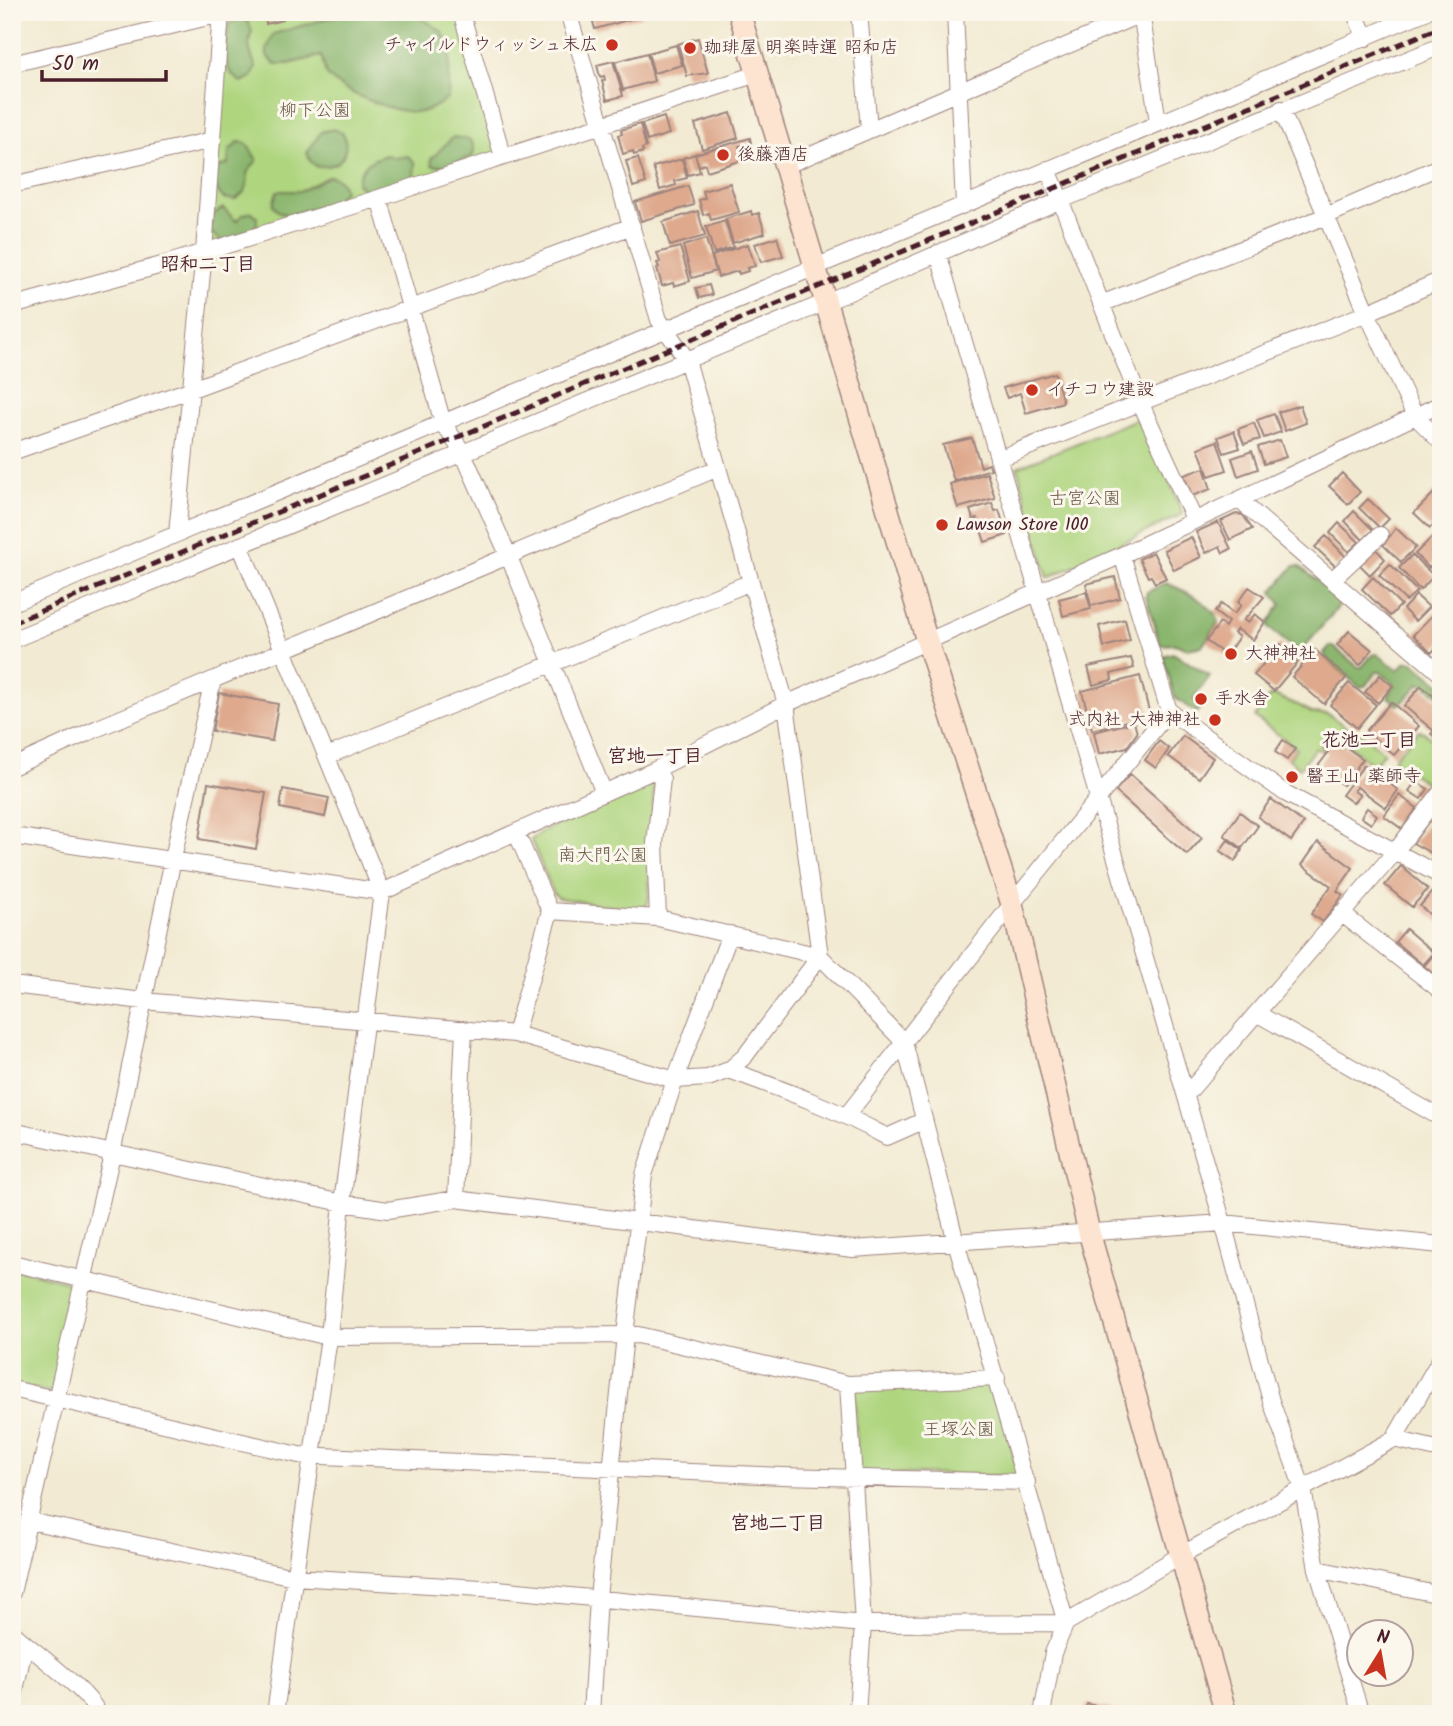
<svg xmlns="http://www.w3.org/2000/svg" width="1453" height="1726" viewBox="0 0 1453 1726" font-family="Kalam,'Klee One',sans-serif">
<style>
.green{fill:#afd57f;stroke:#7c7a55;stroke-width:2}
.forest{fill:#8bb66e;stroke:#6a6a4c;stroke-width:2}
.building{fill:#dea98d}
.lines{fill:none;stroke-linecap:round;stroke-linejoin:round}
.street-casing{stroke:#9e847e;stroke-width:18}
.secondary-casing{stroke:#9e847e;stroke-width:24}
.street{stroke:#fff;stroke-width:16}
.secondary{stroke:#fde4d1;stroke-width:21}
.rail{stroke:#4a1f2b;stroke-width:5;stroke-dasharray:10 5;stroke-linecap:butt}
.poi-dot{fill:#c8321e;stroke:#fbf7ec;stroke-width:2.5}
.labels{text-anchor:middle;dominant-baseline:central;stroke-width:6;stroke-linejoin:round;paint-order:stroke}
.poi-label{font-size:18px;fill:#4a1f2b;stroke:#fbf7ec;text-anchor:start}
.park-label{font-size:18px;fill:#685644;stroke:#fbf7ec}
.neighbourhood-label{font-size:19px;font-weight:bold;fill:#4a1f2b;stroke:#fbf7ec}
</style>
<rect width="100%" height="100%" fill="#fbf7ec"/>
<filter id="ink" filterUnits="userSpaceOnUse"><feTurbulence type="fractalNoise" baseFrequency=".0143" numOctaves="2"/><feDisplacementMap in="SourceGraphic" scale="14" xChannelSelector="R" yChannelSelector="G"/><feConvolveMatrix kernelMatrix="1 2 1 2 8 2 1 2 1" color-interpolation-filters="sRGB"/></filter>
<filter id="wash" filterUnits="userSpaceOnUse"><feTurbulence type="fractalNoise" baseFrequency=".00686" numOctaves="4" result="noise"/><feDisplacementMap in="SourceGraphic" scale="28" xChannelSelector="R" yChannelSelector="G"/><feGaussianBlur stdDeviation="1.57" result="paint"/><feColorMatrix in="noise" values="0 0 0 0 0 0 0 0 0 0 0 0 0 0 0 0 0 1.4 0 .05"/><feComposite in="paint" operator="in"/></filter>
<g filter="url(#wash)">
<rect width="100%" height="100%" fill="#f2ead2"/>
<!-- green -->
<path class="green" d="M243 12H459L500 156 207 249 224 17Z
M1142 417 1183 514 1048 578 1017 467Z
M1274 695 1300 706 1311 713 1328 714 1353 732 1344 744 1332 735 1321 751 1315 748 1300 768 1289 759 1296 748 1255 717 1270 696Z
M1359 731 1384 752 1373 766 1348 744Z
M1418 731 1424 732 1439 746 1428 761 1440 771 1441 775 1431 786 1395 762 1394 758Z
M648 784 654 788 649 897 647 905 640 911 559 898 554 894 531 840 545 830Z
M12 1268 77 1284 52 1393 12 1384Z
M994 1382 1019 1476 858 1473 854 1388Z"/>
<!-- forest -->
<path class="forest" d="M349 12 413 13 437 28 443 33 450 53 448 98C440 104 429 112 419 112 395 113 345 94 328 76 323 71 324 62 321 56L288 64H275L267 56V49L273 34Z
M240 18 248 21 252 32C245 45 252 55 256 68L252 77 241 82C218 68 226 47 229 24Z
M334 129 343 133C348 143 346 158 335 164 330 166 322 166 317 167L311 162 307 153 321 132Z
M453 137 470 140 474 147 473 156C460 160 446 169 432 165L431 159Z
M238 142 246 143 257 160 247 173C249 187 246 193 234 200L223 198 212 183 214 169 228 164 229 151Z
M387 155 394 158 408 156 415 163 414 177 365 191 357 183C359 167 372 158 387 155Z
M329 176C339 177 342 182 344 191L335 201 288 216 278 211 273 205 277 191H301Z
M223 208 236 221 242 215 252 212 257 217V232L225 243 210 232 211 216Z
M1294 566H1299L1340 599 1339 606 1302 650H1296L1269 628 1268 624 1281 604 1272 592Z
M1166 583C1183 590 1213 603 1219 622L1202 646 1188 649 1175 644 1160 645 1146 596 1147 592Z
M1329 647H1334L1358 667H1362L1372 655 1377 654 1398 670 1406 662H1413L1441 685V697L1424 684H1419L1402 703 1398 705 1388 697 1394 685 1381 672H1377L1365 686 1359 687 1326 658 1324 653Z
M1173 653 1210 676 1193 699 1201 706 1197 713 1175 698 1163 656Z"/>
<g id="blocks">
<!-- building -->
<path class="building" d="M281 12 283 20 266 24 265 15Z
M590 12H641L642 16 595 29Z
M698 38 708 73 687 76 678 44Z
M676 45 682 65 654 73 648 53Z
M647 53 654 81 623 90 615 62Z
M613 61 623 96 607 100 602 81 605 80 604 76 600 77 597 65Z
M731 113 738 138 702 149 695 124Z
M664 117 669 134 647 141 642 124Z
M640 124 646 147 642 149 643 152 634 155 633 151 623 154 618 135 622 134 621 130Z
M750 138 751 143 739 146 743 160 707 171 705 164 699 166 695 154Z
M695 154 700 172 688 175 683 158Z
M638 158 646 183 633 187 626 161Z
M682 159 687 178 675 181 676 185 660 190 653 167Z
M730 183 739 212 711 220 709 213 703 215 699 200 705 198 703 191Z
M688 186 694 205 641 221 635 202Z
M698 211 705 236 670 246 663 222Z
M751 211 752 215 759 213 765 233 733 243 726 219Z
M725 221 733 247 714 253 706 227Z
M777 237 783 256 761 262 755 244Z
M706 239 716 271 692 278 683 246Z
M748 244 755 266 747 268 748 271 739 274 738 271 718 277 712 256Z
M680 247 690 281 674 286 673 283 662 286 657 268 659 267 657 263 660 262 657 253Z
M709 285 712 295 699 298 696 288Z
M1055 373 1063 402 1026 413 1020 393 1007 398 1003 388Z
M1300 405 1306 423 1285 431 1278 412Z
M1274 414 1281 432 1264 438 1257 420Z
M1254 423 1260 439 1244 444 1238 429Z
M1234 431 1240 448 1224 453 1218 437Z
M972 438 981 467 989 464 991 469 954 481 943 445Z
M1280 440 1286 457 1264 464 1258 447Z
M1217 441 1227 470 1209 476 1198 448Z
M1252 451 1258 469 1238 476 1232 458Z
M1204 468 1211 489 1192 496 1184 475Z
M987 473 995 498 958 508 950 484Z
M1342 473 1360 492 1348 504 1329 486Z
M1441 486V517L1430 528 1414 513Z
M1368 499 1389 519 1380 528 1359 508Z
M992 503 995 511 999 510 1007 535 985 542 977 518 973 519 970 510Z
M1354 511 1373 530 1363 540 1345 521Z
M1236 514 1243 515 1252 529 1230 540 1221 521Z
M1218 522 1231 549 1223 553 1220 546 1206 553 1196 532Z
M1339 523 1359 542 1349 552 1330 533Z
M1396 528 1416 547 1401 562 1383 545Z
M1326 536 1346 557 1336 567 1315 547Z
M1433 536 1441 543V556L1429 568 1415 554Z
M1191 537 1201 557 1174 570 1164 550Z
M1376 549 1385 559 1370 575 1360 565Z
M1153 552 1166 578 1155 583 1151 576 1148 577 1139 559Z
M1412 555 1434 576 1420 590 1399 568Z
M1390 564 1417 591 1406 601 1379 575Z
M1115 577 1120 598 1091 606 1086 584Z
M1373 577 1401 605 1390 616 1362 589Z
M1249 587 1264 597 1244 620 1248 623 1255 614 1265 622 1253 640 1237 629 1234 633 1239 637 1226 655 1206 641 1220 623 1225 627 1228 622 1215 612 1221 604 1234 614 1241 605 1238 602Z
M1086 592 1091 609 1063 616 1059 599Z
M1416 595 1429 607 1415 621 1403 609Z
M1436 611 1441 615V643L1431 653 1413 635Z
M1125 619 1130 640 1104 647 1099 626Z
M1349 631 1372 650 1360 665 1337 645Z
M1280 644 1299 661 1274 691 1254 675Z
M1315 650 1347 677 1324 704 1292 677Z
M1131 658 1134 668 1111 674 1112 680 1093 685 1088 667Z
M1380 675 1393 686 1378 703 1365 692Z
M1140 676 1150 715 1092 730 1082 691Z
M1349 683 1376 705 1357 728 1330 705Z
M1421 686 1441 702V742L1431 734 1434 731 1404 706Z
M219 693 278 704 272 741 212 731Z
M1391 702 1419 726 1394 755 1366 731Z
M1134 722 1137 733 1127 747 1099 754 1094 732Z
M1183 736 1213 758 1199 778 1168 756Z
M1332 737 1363 759 1343 785 1318 766 1328 753 1323 749Z
M1283 740 1295 749 1287 760 1275 752Z
M1159 741 1169 749 1156 768 1145 760Z
M1364 765 1398 790 1386 808 1357 787 1354 791 1360 795 1353 803 1342 795Z
M1130 774 1202 838 1187 855 1115 791Z
M1416 781 1428 789 1421 799 1409 791Z
M208 783 266 793 256 849 199 839Z
M283 789 329 798 325 817 280 808Z
M1399 795 1417 808 1402 829 1384 816Z
M1271 799 1304 823 1291 841 1258 817Z
M1367 808 1377 815 1371 824 1361 817Z
M1240 812 1258 826 1242 848 1224 835Z
M1429 821 1441 829 1433 840 1441 846 1438 857 1413 843Z
M1228 840 1242 850 1235 861 1220 851Z
M1318 842 1353 868 1337 891 1343 895 1323 922 1311 914 1331 886 1302 865Z
M1401 866 1428 889 1412 907 1385 885Z
M1436 887 1441 890V924L1420 906Z
M1406 929 1434 953 1423 965 1395 942Z
M1441 946V972L1437 977 1424 966Z
M1087 1704 1128 1713V1714H1085Z"/>
</g>
</g>
<g filter="url(#ink)">
<use href="#blocks" fill-opacity="0" stroke="#9e847e" stroke-width="2"/>
<g class="lines">
<!-- street casing -->
<g class="street-casing">
<path id="street" d="M461 12 503 157
M859 12 869 129
M955 12 964 205
M1141 12 1158 122
M1354 12 1366 38
M12 64 229 12
M1281 109 1367 313 1415 416 1441 442
M785 166 1141 14
M1048 169 1141 404 1194 519
M12 185 213 140
M379 198 443 423 463 453 509 557 604 793
M938 253 1223 1223 1271 1401 1303 1489 1317 1569 1361 1714
M1101 304 1326 216 1441 166
M12 306 162 265 379 198 757 74
M12 452 192 389 632 226
M998 459 1367 313 1441 280
M1239 500 1441 674
M177 534 204 252 221 12
M1122 555 1169 711 1285 793 1441 876
M1332 580 1380 535
M12 603 1425 12
M12 640 824 303 1059 201 1441 46
M327 756 751 582
M12 767 98 728 718 468
M655 770 662 779 655 843 658 918
M12 836 382 892 240 545
M1341 913 1441 991
M12 985 143 1001 515 1034 675 1080 708 1078 729 1070 745 1056 820 956 658 918 550 911
M1258 1014 1441 1118
M515 1034 550 911 516 832
M729 1070C784 1090 836 1109 887 1137L923 1121
M1186 1095 1395 852 1441 792
M847 1115 1012 904 1169 711
M12 1131 342 1203 388 1210 456 1199 853 1249 1223 1223 1441 1245
M456 1199 464 1029
M12 1263 329 1337 638 1335 848 1384 997 1378
M848 1384 863 1624 857 1714
M12 1389 299 1455 782 1476 1027 1482
M1394 1439 1441 1450
M29 1521 294 1577 498 1589 863 1624 1066 1623 956 1242 904 1042 820 956 786 704 687 360 659 320 568 12
M1317 1569 1441 1595
M12 1593 112 1154 180 825 213 680
M12 1632C31 1650 92 1693 98 1714
M12 1704 25 1644
M275 1714 329 1337 342 1203 382 892 655 770 786 704 1122 555 1441 404
M591 1714 598 1598 625 1335 644 1175 675 1080 730 934
M1042 1714 1053 1653 1066 1623 1181 1555 1394 1439 1441 1358"/>
</g>
<!-- secondary casing -->
<g class="secondary-casing">
<path id="secondary" d="M739 12 927 641 1012 904 1089 1232 1226 1714"/>
</g>
<!-- street -->
<use href="#street" class="street"/>
<!-- secondary -->
<use href="#secondary" class="secondary"/>
<!-- rail -->
<path class="rail" d="M12 623 1441 27"/>
</g>
</g>
<!-- markers -->
<g class="poi-dot">
<circle cx="612" cy="45" r="7"/>
<circle cx="690" cy="48" r="7"/>
<circle cx="723" cy="155" r="7"/>
<circle cx="1032" cy="390" r="7"/>
<circle cx="942" cy="525" r="7"/>
<circle cx="1231" cy="654" r="7"/>
<circle cx="1201" cy="699" r="7"/>
<circle cx="1215" cy="720" r="7"/>
<circle cx="1292" cy="777" r="7"/>
</g>
<g class="labels">
<!-- poi labels -->
<g class="poi-label">
<text x="598" y="45" text-anchor="end">チャイルドウィッシュ末広</text>
<text x="704" y="48">珈琲屋 明楽時運 昭和店</text>
<text x="737" y="155">後藤酒店</text>
<text x="1046" y="390">イチコウ建設</text>
<text x="956" y="525">Lawson Store 100</text>
<text x="1245" y="654">大神神社</text>
<text x="1215" y="699">手水舎</text>
<text x="1201" y="720" text-anchor="end">式内社 大神神社</text>
<text x="1306" y="777">醫王山 薬師寺</text>
</g>
<!-- park labels -->
<g class="park-label">
<text x="315" y="111">柳下公園</text>
<text x="1085" y="499">古宮公園</text>
<text x="603" y="856">南大門公園</text>
<text x="959" y="1430">王塚公園</text>
</g>
<!-- neighbourhood labels -->
<g class="neighbourhood-label">
<text x="208" y="265">昭和二丁目</text>
<text x="1369" y="741">花池二丁目</text>
<text x="655" y="757">宮地一丁目</text>
<text x="778" y="1524">宮地二丁目</text>
</g>
</g>
<!-- margin -->
<rect width="1453" height="1726" fill="none" stroke="#fbf7ec" stroke-width="42"/>
<!-- north arrow -->
<g transform="translate(1380 1653) rotate(11)"><circle r="33" fill="#fbf7ec" stroke="#b4a19f" stroke-width="2"/>
<path d="M0-5L12 26L0 18L-12 26Z" fill="#c8321e"/>
<text y="-10" font-size="19" font-weight="bold" text-anchor="middle" fill="#4a1f2b">N</text>
</g>
<!-- scale -->
<path d="M42 70v10h124v-10" fill="none" stroke="#4a1f2b" stroke-width="3.5"/>
<text x="52" y="70" font-size="21" fill="#4a1f2b" stroke="#fbf7ec" stroke-width="5" paint-order="stroke">50 m</text>
</svg>
